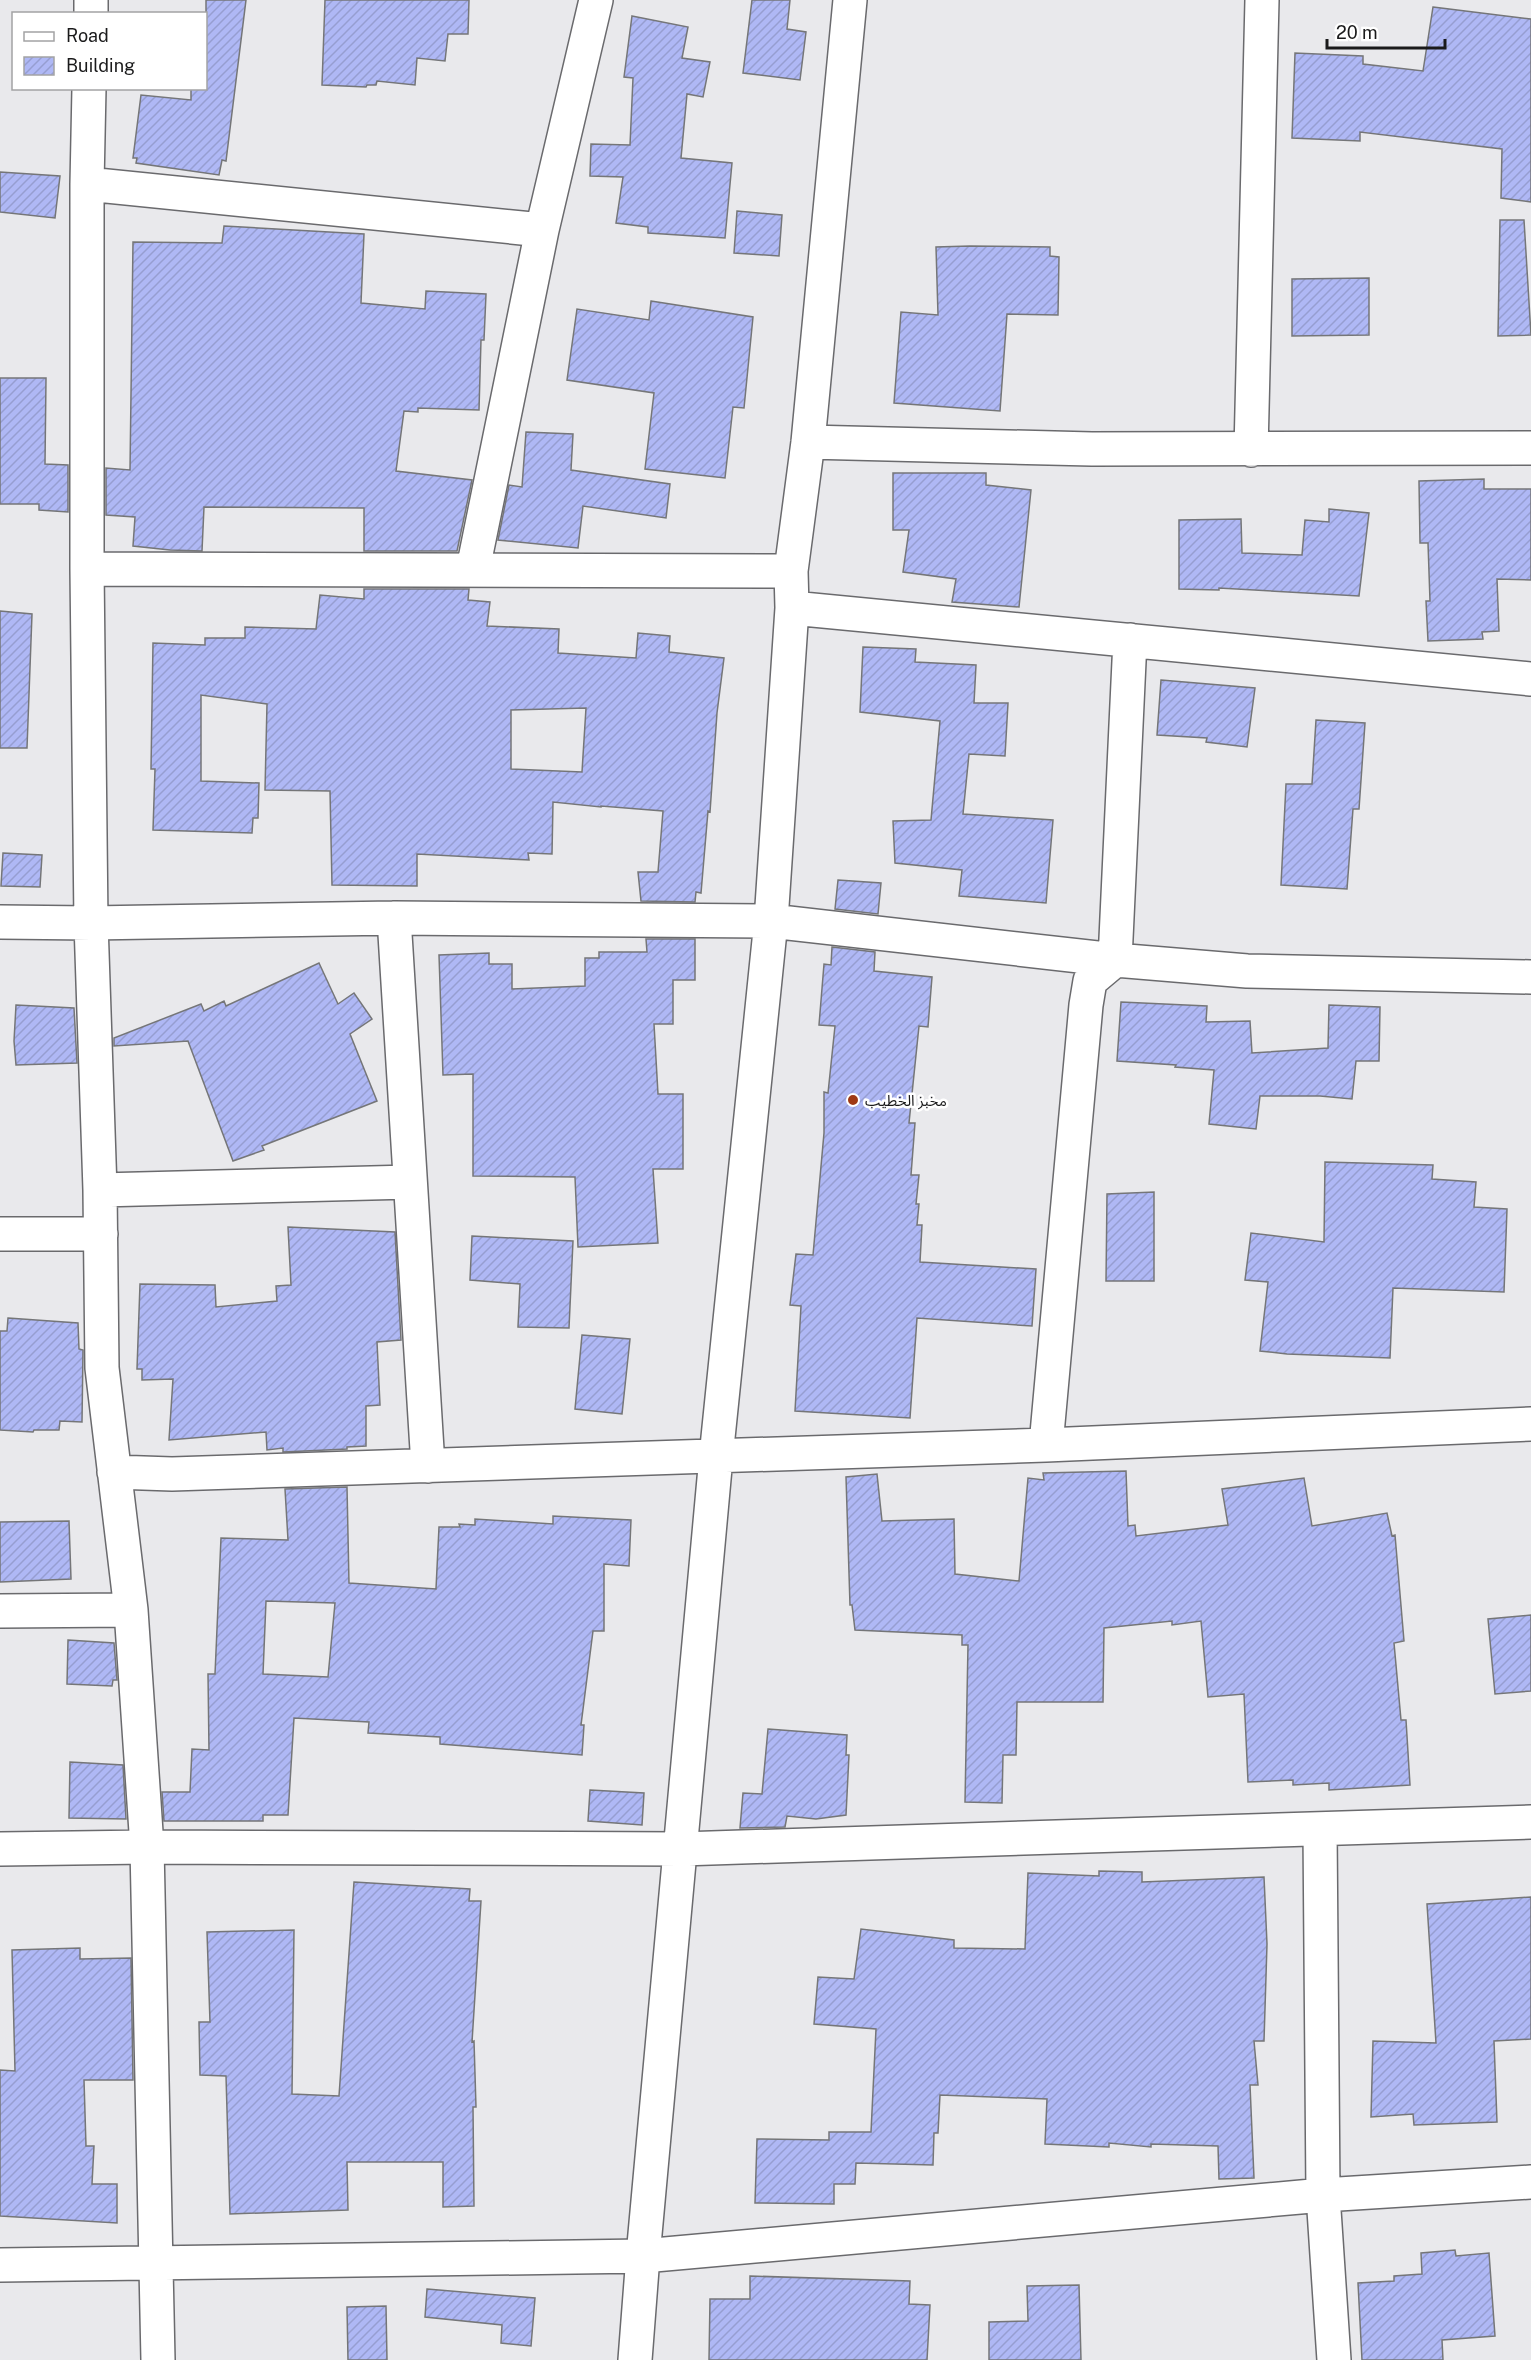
<svg xmlns="http://www.w3.org/2000/svg" width="1531" height="2360" viewBox="0 0 1531 2360" font-family="'Public Sans','Noto Sans Arabic',sans-serif">
<style>
.building{fill:url(#building-hatch);stroke:#757678;stroke-width:1.5;fill-rule:evenodd}
.lines{fill:none;stroke-linecap:round;stroke-linejoin:round}
.street-casing{stroke:#6a6a6d;stroke-width:36}
.street{stroke:#fff;stroke-width:33}
.poi-dot{fill:#9f3913;stroke:#fff;stroke-width:2}
.labels{text-anchor:middle;dominant-baseline:central;stroke-width:5;stroke-linejoin:round;paint-order:stroke}
.poi-label{font-size:15px;fill:#1a1a1b;stroke:#fff;text-anchor:start}
</style>
<defs>
<pattern id="building-hatch" width="6" height="6" patternUnits="userSpaceOnUse" patternTransform="scale(1.5)"><rect width="6" height="6" fill="#afb8f5"/><path d="M-1 1l2-2M0 6l6-6M5 7l2-2" fill="none" stroke="#969ed1"/></pattern>
</defs>
<rect width="100%" height="100%" fill="#e9e9ec"/>
<!-- building -->
<path class="building" d="M206 0H246L226 161 222 160 219 175 136 163 137 158H133L141 95 191 100V88H206Z
M325 0H469L468 34H448L445 61 417 58 415 85 377 81 376 85H367L366 87 322 85Z
M752 0H790L787 29 806 32 800 80 743 73Z
M1433 7 1531 19V202L1501 198 1502 149 1360 132V141L1292 138 1295 53 1363 56V64L1423 71Z
M632 16 688 27 682 58 710 62 703 97 687 94 681 158 732 163 725 238 648 233V227L616 223 623 177 590 176 591 144 630 145 633 78 624 77Z
M0 172 60 176 55 218 0 212Z
M737 211 782 215 779 256 734 253Z
M1500 220H1524L1531 335 1498 336Z
M224 226 364 234 361 303 425 309 426 291 486 294 484 340H481L479 410 418 408V412L404 411 396 471 472 480 457 551H364V508L204 507 202 551 170 550 133 546 135 517 106 515V468L130 470 133 242 222 243Z
M970 246 1050 247V256L1059 257 1058 315 1007 314 1000 411 894 403 901 312 938 315 936 247Z
M1369 278V335L1292 336V279Z
M651 301 753 317 744 408 733 407 725 478 645 469 654 393 567 380 577 309 649 320Z
M0 378H46L45 464 68 465V512L39 510V504H0Z
M526 432 573 434 571 470 670 484 666 518 583 506 578 548 498 540 509 485 522 487Z
M893 473H986V485L1031 490 1019 607 952 602 956 579 903 572 909 530H893Z
M1484 479V489H1531V580L1497 579 1499 631 1482 632 1483 639 1428 641 1426 601H1430L1428 543H1420L1419 481Z
M1329 509 1369 513 1359 596 1219 588V590L1179 589V520L1241 519 1242 553 1302 555 1305 520 1329 522Z
M364 589H469L468 600 490 602 487 626 559 629 558 653 636 658 638 633 670 636 669 652 724 658 717 713 710 812 708 811 701 893 696 892 695 902 641 901 638 872H658L663 811 601 806V807L553 802 552 854 528 853 529 860 417 854V886L332 885 330 791 265 790 267 704 201 695V781L259 783 258 818H253L252 833 153 830 155 769H151L153 643 205 645V638H245V627L316 629 320 595 364 599ZM586 708 582 772 511 769V710Z
M0 611 32 614 27 748H0Z
M863 647 916 649 915 662 976 665 974 703H1008L1005 756 969 754 963 814 1053 820 1046 903 959 896 962 870 895 863 893 821 931 820 940 721 860 712Z
M1161 680 1255 688 1247 747 1206 742 1207 738 1157 735Z
M1316 720 1365 723 1359 809H1353L1347 889 1281 885 1286 784H1312Z
M3 853 42 855 40 887 1 886Z
M838 880 881 883 878 914 835 909Z
M646 939H695V980H673V1024H654L658 1094H683V1169H653L658 1243 578 1247 575 1177 473 1176V1074L443 1075 439 955 489 953V964H512V989L585 986V958H599V952H647Z
M832 947 875 952 874 971 932 977 928 1027 919 1026 909 1123H915L911 1175H919L916 1204H919L917 1225H922L920 1262 1036 1269 1032 1326 917 1318 910 1418 795 1411 801 1306 790 1305 796 1254 813 1255 824 1133V1092L828 1093 835 1026 819 1025 824 964 831 965Z
M319 963 338 1004 354 993 372 1019 350 1034 377 1101 262 1146 264 1150 233 1161 188 1041 114 1046V1038L201 1004 204 1011 224 1001 226 1006Z
M1121 1002 1207 1006 1206 1022 1250 1021 1252 1053 1328 1048 1329 1005 1380 1007 1379 1061H1356L1352 1099 1320 1096H1260L1256 1129 1209 1124 1214 1070 1175 1067 1176 1065 1117 1061Z
M16 1005 74 1008 77 1063 16 1065 14 1041Z
M1325 1162 1433 1165 1432 1179 1476 1182 1474 1207 1507 1209 1504 1292 1393 1288 1390 1358 1287 1354 1260 1351 1268 1282 1245 1280 1251 1233 1324 1242Z
M1154 1192V1281H1106L1107 1194Z
M288 1227 395 1232 401 1340 377 1342 380 1405 366 1406V1446L347 1447V1449L283 1452V1448L267 1450 266 1432 169 1440 173 1379 142 1380V1369H137L140 1284 215 1285 216 1307 277 1301 276 1286 291 1285Z
M472 1236 573 1241 569 1328 518 1327 520 1284 470 1280Z
M8 1318 78 1323 79 1349 83 1350 82 1422 60 1421 59 1430H34L33 1432 0 1430V1331H7Z
M582 1335 630 1339 622 1414 575 1409Z
M1126 1471 1128 1526 1135 1525 1136 1536 1228 1525 1222 1489 1304 1478 1312 1526 1387 1513 1392 1536 1395 1535 1404 1641 1394 1643 1401 1720H1406L1410 1785 1329 1790V1783L1293 1785V1780L1248 1782 1244 1694 1208 1697 1201 1621 1172 1625V1621L1104 1628 1103 1702H1017L1016 1755H1003L1002 1803 965 1802 968 1645H962V1635L855 1630 852 1605H850L846 1477 877 1474 882 1521 954 1519 955 1574 1019 1581 1028 1478 1044 1480 1043 1473Z
M347 1487 349 1583 436 1589 439 1527H460L459 1524 475 1525V1519L553 1524V1516L631 1520 629 1566 604 1564V1631H593L581 1725H584L582 1755 440 1744V1737L368 1733 369 1722 294 1718 288 1815H263V1821H164L162 1792H190L192 1749 209 1750 208 1674H215L221 1538 288 1540 285 1489ZM266 1601 335 1603 328 1677 263 1674Z
M69 1521 71 1579 0 1582V1522Z
M1531 1615V1691L1495 1694 1488 1619Z
M68 1640 114 1643 117 1680H113L112 1686 67 1684Z
M768 1729 847 1735 846 1755H849L846 1815 816 1819 787 1816 785 1827 740 1828 743 1793 762 1794Z
M70 1762 123 1765 126 1819 69 1818Z
M590 1790 644 1793 642 1825 588 1821Z
M1099 1871 1142 1872V1882L1264 1877 1267 1944 1264 2041H1254L1258 2085H1250L1254 2178 1219 2179 1218 2146 1151 2144V2147L1109 2143V2147L1045 2144 1047 2099 940 2095 938 2133H934L933 2165 856 2163 855 2184H834V2204L755 2203 757 2139 829 2140V2132H871L876 2029 814 2024 818 1977 854 1979 861 1929 954 1940V1948L1025 1949 1028 1873 1099 1876Z
M354 1882 470 1889 469 1901H481L472 2042 474 2041 476 2107H473L474 2206 443 2207V2162H347L348 2210 230 2214 226 2076 200 2075 199 2022H210L207 1932 294 1930 292 2094 339 2096Z
M1531 1897V2039L1494 2041 1497 2122 1414 2125 1413 2114 1371 2117 1373 2041 1436 2043 1427 1904Z
M80 1948V1959L131 1958 133 2080H84L86 2146H94L92 2184H117V2223L0 2216V2070L15 2071 12 1950Z
M1455 2250 1456 2256 1489 2253 1495 2336 1442 2340 1443 2360H1362L1358 2283 1394 2281V2276L1422 2274 1421 2253Z
M750 2276 910 2281 909 2304 930 2305 927 2360H709L710 2299H750Z
M1079 2285 1081 2360H989V2322L1028 2321 1027 2286Z
M427 2289 535 2298 531 2346 501 2343 502 2325 425 2317Z
M386 2306 387 2360H348L347 2307Z"/>
<g class="lines">
<!-- street casing -->
<g class="street-casing">
<path id="street" d="M91 14V0
M89 88 87 184V569L91 923 100 1190 102 1368 131 1610 147 1847 158 2360
M87 184 542 230
M808 442 1092 449 1531 448
M1251 450 1262 0
M87 569 791 571
M473 569 542 230 596 0
M792 608 1531 679
M394 918 428 1466
M0 922 91 923 394 918 771 921 1115 960 1247 971 1531 977
M100 1190 410 1182
M0 1234H101
M1046 1445 1086 1005 1090 981 1115 960 1130 640
M114 1472 172 1474 1046 1445 1531 1424
M0 1611 131 1610
M1320 1829 1323 2195 1334 2360
M0 1849 147 1847 681 1849 1531 1822
M0 2265 643 2256 1323 2195 1531 2182
M635 2360 643 2256 716 1457 771 921 792 608 791 571 808 442 850 0"/>
</g>
<!-- street -->
<use href="#street" class="street"/>
</g>
<!-- markers -->
<circle class="poi-dot" cx="853" cy="1100" r="6"/>
<g class="labels">
<!-- poi labels -->
<g class="poi-label">
<text x="865" y="1100">مخبز الخطيب</text>
</g>
</g>
<!-- legend -->
<rect x="12" y="12" width="195" height="78" fill="#ffffff" stroke="#a3a3a4" stroke-width="1.5"/>
<rect x="24" y="32" width="30" height="9" fill="#ffffff" stroke="#a3a3a4" stroke-width="1.5"/>
<text x="66" y="42" font-size="18" fill="#1a1a1b">Road</text>
<rect x="24" y="57" width="30" height="18" fill="url(#building-hatch)" stroke="#a3a3a4" stroke-width="1.5"/>
<text x="66" y="72" font-size="18" fill="#1a1a1b">Building</text>
<!-- scale -->
<path d="M1327 39v9h118v-9" fill="none" stroke="#1a1a1b" stroke-width="3"/>
<text x="1336" y="39" font-size="18" fill="#1a1a1b" stroke="#ffffff" stroke-width="4.5" paint-order="stroke">20 m</text>
</svg>
